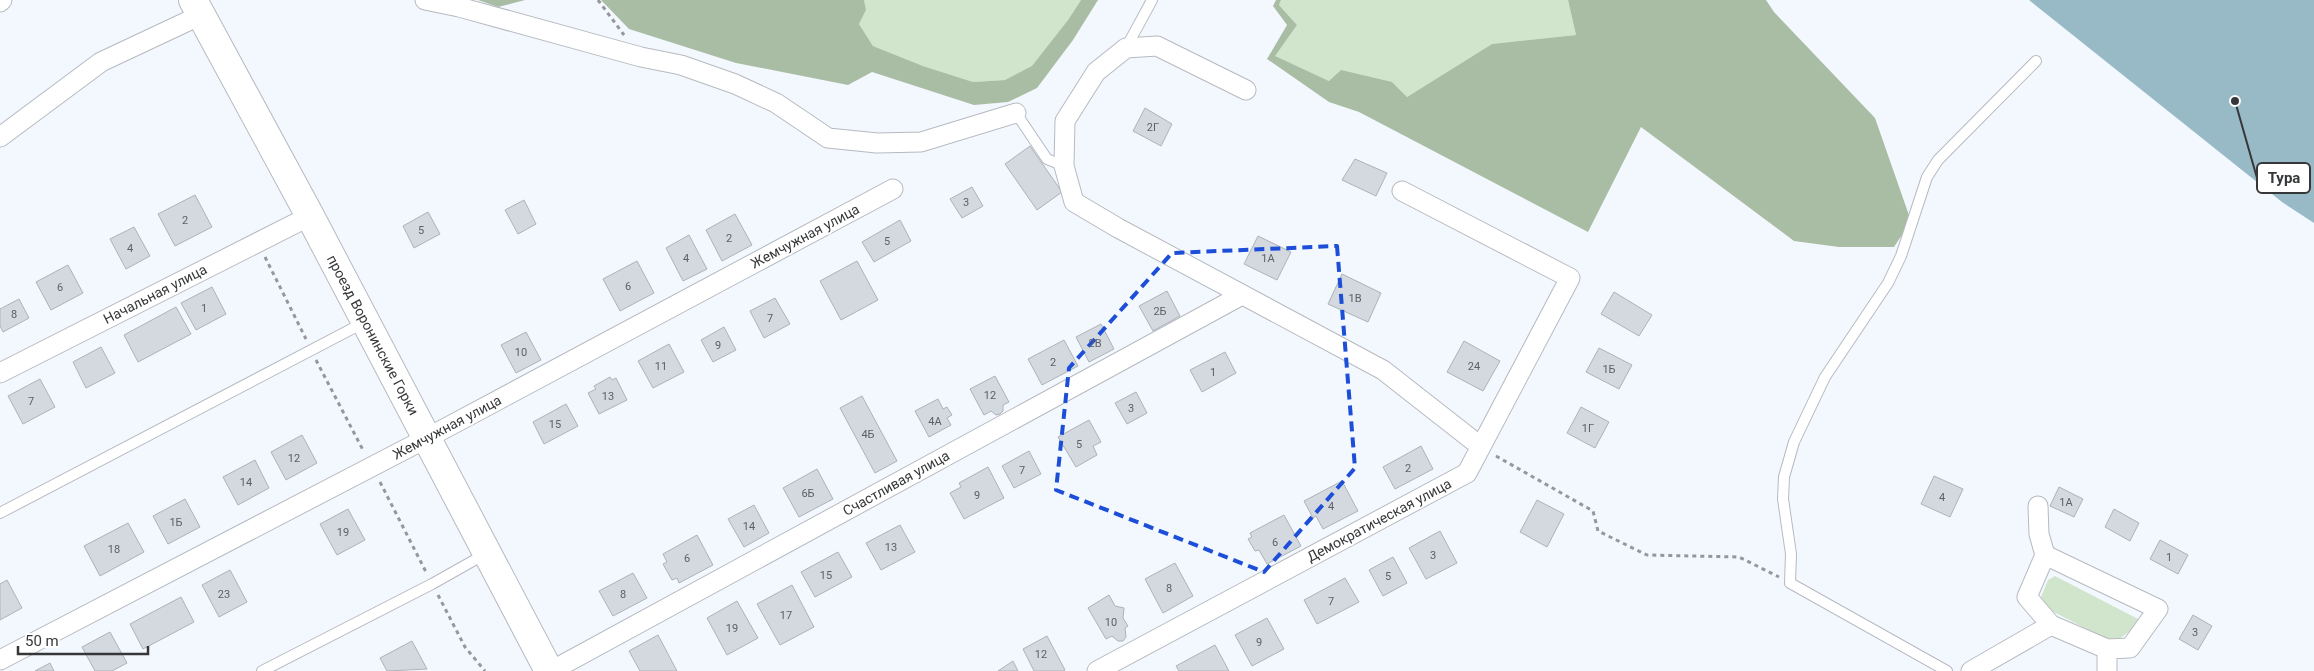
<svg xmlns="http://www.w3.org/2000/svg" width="2314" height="671" viewBox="0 0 2314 671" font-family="Roboto,sans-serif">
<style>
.green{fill:#d1e4cc}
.forest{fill:#a9bda4}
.water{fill:#98bac7}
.building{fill:#d4d9e0;stroke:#adb2b8}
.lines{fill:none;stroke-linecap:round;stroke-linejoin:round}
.lane-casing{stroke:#b6bac0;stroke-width:12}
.street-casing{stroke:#b6bac0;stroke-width:21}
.secondary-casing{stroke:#b6bac0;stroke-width:30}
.path{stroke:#94979c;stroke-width:3;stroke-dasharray:4 4;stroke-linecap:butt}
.lane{stroke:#fff;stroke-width:10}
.street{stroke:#fff;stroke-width:19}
.secondary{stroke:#fff;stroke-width:28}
.marked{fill:none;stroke:#1d4ed8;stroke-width:4;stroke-dasharray:10 6;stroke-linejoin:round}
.labels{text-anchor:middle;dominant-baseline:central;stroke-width:4;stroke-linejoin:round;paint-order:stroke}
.number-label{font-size:11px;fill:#5d6063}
.street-label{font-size:14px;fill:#353739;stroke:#fff}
.leader{fill:none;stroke:#353739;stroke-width:2}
.callout-dot{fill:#353739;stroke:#fff;stroke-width:2}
.callout{fill:#fff;stroke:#353739;stroke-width:2}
.callout-label{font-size:15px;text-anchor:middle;font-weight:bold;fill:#353739}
</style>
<rect width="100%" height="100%" fill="#f3f8ff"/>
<!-- green -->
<path class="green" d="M864 0H1081L1068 20 1032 67 1005 80 973 82 923 66 873 46 859 24 866 10Z
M1281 0H1568L1576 35 1492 44 1407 97 1329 81 1274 56 1297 25 1279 5Z
M2055 576 2140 620 2137 626 2119 639 2104 638 2048 609 2041 597 2048 580Z"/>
<!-- forest -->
<path class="forest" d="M478 0H525L498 7Z
M601 0H864L866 10 859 24 873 46 923 66 973 82 1005 80 1032 66 1068 20 1081 0H1098L1073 40 1037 88 1008 102 974 105 872 72 848 85 736 63 629 29Z
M1276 0H1281L1279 5 1297 25 1275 56 1329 81 1341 70 1392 82 1407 97 1492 44 1576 35 1568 0H1766L1774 12 1875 118 1911 221 1894 247H1839L1794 241 1641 127 1588 232 1359 112 1329 102 1267 59 1287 25 1273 6Z"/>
<!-- water -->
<path class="water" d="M2029 0H2314V223L2282 202Z"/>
<!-- building -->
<path class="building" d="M1145 108 1172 124 1161 146 1133 131Z
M1030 146 1062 192 1037 210 1005 164Z
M1355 159 1387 173 1376 196 1342 180Z
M972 187 983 206 962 218 950 199Z
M195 195 212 227 175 246 158 214Z
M524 200 536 224 518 234 505 210Z
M428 212 440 234 414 248 403 226Z
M735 214 752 245 722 261 706 230Z
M900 220 911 241 874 262 862 242Z
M134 227 150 256 126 269 110 239Z
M689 235 707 269 683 281 666 248Z
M1258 236 1291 252 1277 280 1244 264Z
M637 261 654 293 620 311 603 279Z
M857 261 878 300 841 320 820 281Z
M68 265 83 293 51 310 36 282Z
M1342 274 1381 293 1368 322 1328 304Z
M212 287 226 314 196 330 181 303Z
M1167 291 1180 316 1153 331 1139 306Z
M1614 292 1652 315 1639 336 1601 314Z
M775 298 790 324 764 338 750 311Z
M19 299 29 318 3 332 0 326V309Z
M176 307 191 334 138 362 124 335Z
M1101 324 1114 349 1089 362 1076 337Z
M724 327 736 350 713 362 701 340Z
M526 332 541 360 516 373 501 345Z
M1064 340 1078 366 1042 385 1028 359Z
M1464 341 1500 361 1483 391 1447 372Z
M669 344 684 372 653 388 638 361Z
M101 347 115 373 86 388 73 362Z
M1599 348 1632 365 1619 389 1586 372Z
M1225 352 1236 373 1202 392 1190 370Z
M995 376 1009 402 1003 405V411L1000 414 996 415 991 411 984 415 970 389Z
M610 377 612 380 616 378 627 400 599 414 588 393 596 389 594 386Z
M40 379 55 407 23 424 8 396Z
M1136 392 1147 413 1127 424 1115 403Z
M862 396 897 461 875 473 840 408Z
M938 399 943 409 947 407 952 415 947 418 951 425 929 437 915 411Z
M566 404 578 426 544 444 533 422Z
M1581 407 1609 422 1595 448 1567 433Z
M1089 420 1101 442 1093 446 1097 455 1076 467 1058 437Z
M302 435 317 463 286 480 271 452Z
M1421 446 1433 469 1395 489 1383 467Z
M1029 451 1041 474 1014 488 1002 466Z
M255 460 269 488 238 505 223 477Z
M988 467 1004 498 964 519 950 493 961 487 959 483Z
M817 469 833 499 799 517 783 488Z
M1934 476 1963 489 1950 517 1921 504Z
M1342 481 1358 511 1323 529 1316 516 1313 518 1304 501Z
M2059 487 2083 499 2074 517 2050 506Z
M185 499 200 527 168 544 153 516Z
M1537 500 1564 514 1547 547 1520 532Z
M754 505 769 533 744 547 728 519Z
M348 509 365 540 337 555 320 524Z
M2114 509 2139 523 2130 541 2105 527Z
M1284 515 1301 546 1267 564 1259 550 1255 551 1248 539 1252 537 1250 533Z
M128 523 144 552 100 576 84 546Z
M900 525 915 552 881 570 866 543Z
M1440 531 1457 563 1426 579 1409 548Z
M697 535 713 565 679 583 677 578 672 580 663 564 667 562 663 554Z
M2160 540 2188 555 2178 574 2150 559Z
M838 552 852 577 815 597 801 572Z
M1393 557 1407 583 1383 596 1369 570Z
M1175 563 1193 596 1163 613 1145 579Z
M230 570 247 602 219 617 202 585Z
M633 573 647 598 613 616 599 591Z
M1345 578 1359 602 1317 624 1304 600Z
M7 580 22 608 0 620V584Z
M792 585 814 627 780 645 757 604Z
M1109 595 1115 606 1124 608 1123 618 1128 626 1125 628 1126 637 1123 641H1118L1112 636 1106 639 1088 608Z
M181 597 194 622 143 649 130 624Z
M737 601 758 638 727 655 707 618Z
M2193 615 2212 626 2198 650 2179 639Z
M1267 618 1284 649 1252 666 1235 635Z
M110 632 127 663 112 671H95L82 647Z
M658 635 677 671H640L629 651Z
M1047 636 1065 670 1063 671H1034L1023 649Z
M412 641 427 669 387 671 380 658Z
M1215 645 1229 671H1179L1176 666Z
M1013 661 1018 671H998Z
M50 663 54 671H35Z"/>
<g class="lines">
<!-- lane casing -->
<g class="lane-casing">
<path id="lane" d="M1126 48 1152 0
M1016 113 1047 159 1064 166
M0 513 365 322
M262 671 432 584 487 553
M1947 671 1790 583 1791 554 1783 499 1784 477 1794 442 1825 377 1888 283 1901 256 1927 177 1938 160 2036 61"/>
</g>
<!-- street casing -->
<g class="street-casing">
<path id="street" d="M425 0 459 7 641 57 681 65 735 84 776 103 828 138 877 143 921 142 1016 113
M0 2 2 0
M1246 90 1157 46 1126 48 1096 72 1065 121 1064 166 1074 202 1118 228 1383 370 1480 446
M0 137 101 62 201 15
M0 373 310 216
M2038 506 2039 534 2045 555 2027 597 2051 625
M2045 555 2158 609 2130 648 2107 649
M0 660 427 438 893 189
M551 671 1242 295
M1097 671 1467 473 1570 278 1402 191
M1971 671 2051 625 2107 649V671"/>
</g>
<!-- secondary casing -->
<g class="secondary-casing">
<path id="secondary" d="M193 0 310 216 549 671"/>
</g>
<!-- path -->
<path class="path" d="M598 0 624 35
M265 257 306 339
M316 360 364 452
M1496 456 1593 511 1598 531 1647 555 1739 557 1779 577
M380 482 426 572
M438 595 465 647 485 671"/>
<!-- lane -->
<use href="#lane" class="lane"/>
<!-- street -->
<use href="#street" class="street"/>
<!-- secondary -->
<use href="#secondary" class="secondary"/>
</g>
<!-- marked area -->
<path class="marked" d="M1337 246 1355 468 1264 572 1056 490 1069 368 1172 253Z"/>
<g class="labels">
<!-- number labels -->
<g class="number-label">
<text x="1153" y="127">2Г</text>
<text x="966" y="202">3</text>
<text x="185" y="220">2</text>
<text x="421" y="230">5</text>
<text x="729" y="238">2</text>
<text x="887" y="241">5</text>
<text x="130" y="248">4</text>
<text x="686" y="258">4</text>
<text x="1268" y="258">1А</text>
<text x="628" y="286">6</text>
<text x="60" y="287">6</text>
<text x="1355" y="298">1В</text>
<text x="204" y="308">1</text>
<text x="1160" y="311">2Б</text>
<text x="14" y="314">8</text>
<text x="770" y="318">7</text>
<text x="1095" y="343">2В</text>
<text x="718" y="345">9</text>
<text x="521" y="352">10</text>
<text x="1053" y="362">2</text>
<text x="661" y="366">11</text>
<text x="1474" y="366">24</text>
<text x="1609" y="369">1Б</text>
<text x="1213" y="372">1</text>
<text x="990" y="395">12</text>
<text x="608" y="396">13</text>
<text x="31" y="401">7</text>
<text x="1131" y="408">3</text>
<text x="935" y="421">4А</text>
<text x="555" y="424">15</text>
<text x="1588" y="428">1Г</text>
<text x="868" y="434">4Б</text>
<text x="1079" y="444">5</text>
<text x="294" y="458">12</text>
<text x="1408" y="468">2</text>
<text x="1022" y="470">7</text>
<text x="246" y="482">14</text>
<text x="808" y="493">6Б</text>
<text x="977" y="495">9</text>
<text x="1942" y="497">4</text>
<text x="2066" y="502">1А</text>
<text x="1331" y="506">4</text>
<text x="176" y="522">1Б</text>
<text x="749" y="526">14</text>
<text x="343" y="532">19</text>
<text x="1275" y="542">6</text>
<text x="891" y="547">13</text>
<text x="114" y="549">18</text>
<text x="1433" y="555">3</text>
<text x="2169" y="557">1</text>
<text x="687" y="558">6</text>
<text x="826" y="575">15</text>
<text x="1388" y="576">5</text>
<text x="1169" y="588">8</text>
<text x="224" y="594">23</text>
<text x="623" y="594">8</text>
<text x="1331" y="601">7</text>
<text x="786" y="615">17</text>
<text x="1111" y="622">10</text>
<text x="732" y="628">19</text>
<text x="2195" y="632">3</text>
<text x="1259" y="642">9</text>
<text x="1041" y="654">12</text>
</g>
<!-- street labels -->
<g class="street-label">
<text transform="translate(805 236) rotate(-28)">Жемчужная улица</text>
<text transform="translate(155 294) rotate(-27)">Начальная улица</text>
<text transform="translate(373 335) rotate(62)">проезд Воронинские Горки</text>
<text transform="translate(447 427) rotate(-28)">Жемчужная улица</text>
<text transform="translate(896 483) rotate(-29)">Счастливая улица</text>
<text transform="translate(1379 520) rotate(-28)">Демократическая улица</text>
</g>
</g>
<!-- callouts -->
<path class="leader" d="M2235 101L2257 178"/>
<circle class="callout-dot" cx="2235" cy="101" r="5"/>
<rect class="callout" x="2257" y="163" width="53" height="30" rx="5"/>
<g class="callout-label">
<text x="2284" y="183">Тура</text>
</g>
<!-- scale -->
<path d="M18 646v8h130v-8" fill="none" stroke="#353739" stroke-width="2.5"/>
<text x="25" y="646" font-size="15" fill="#353739" stroke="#ffffff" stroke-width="4" paint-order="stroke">50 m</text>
</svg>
